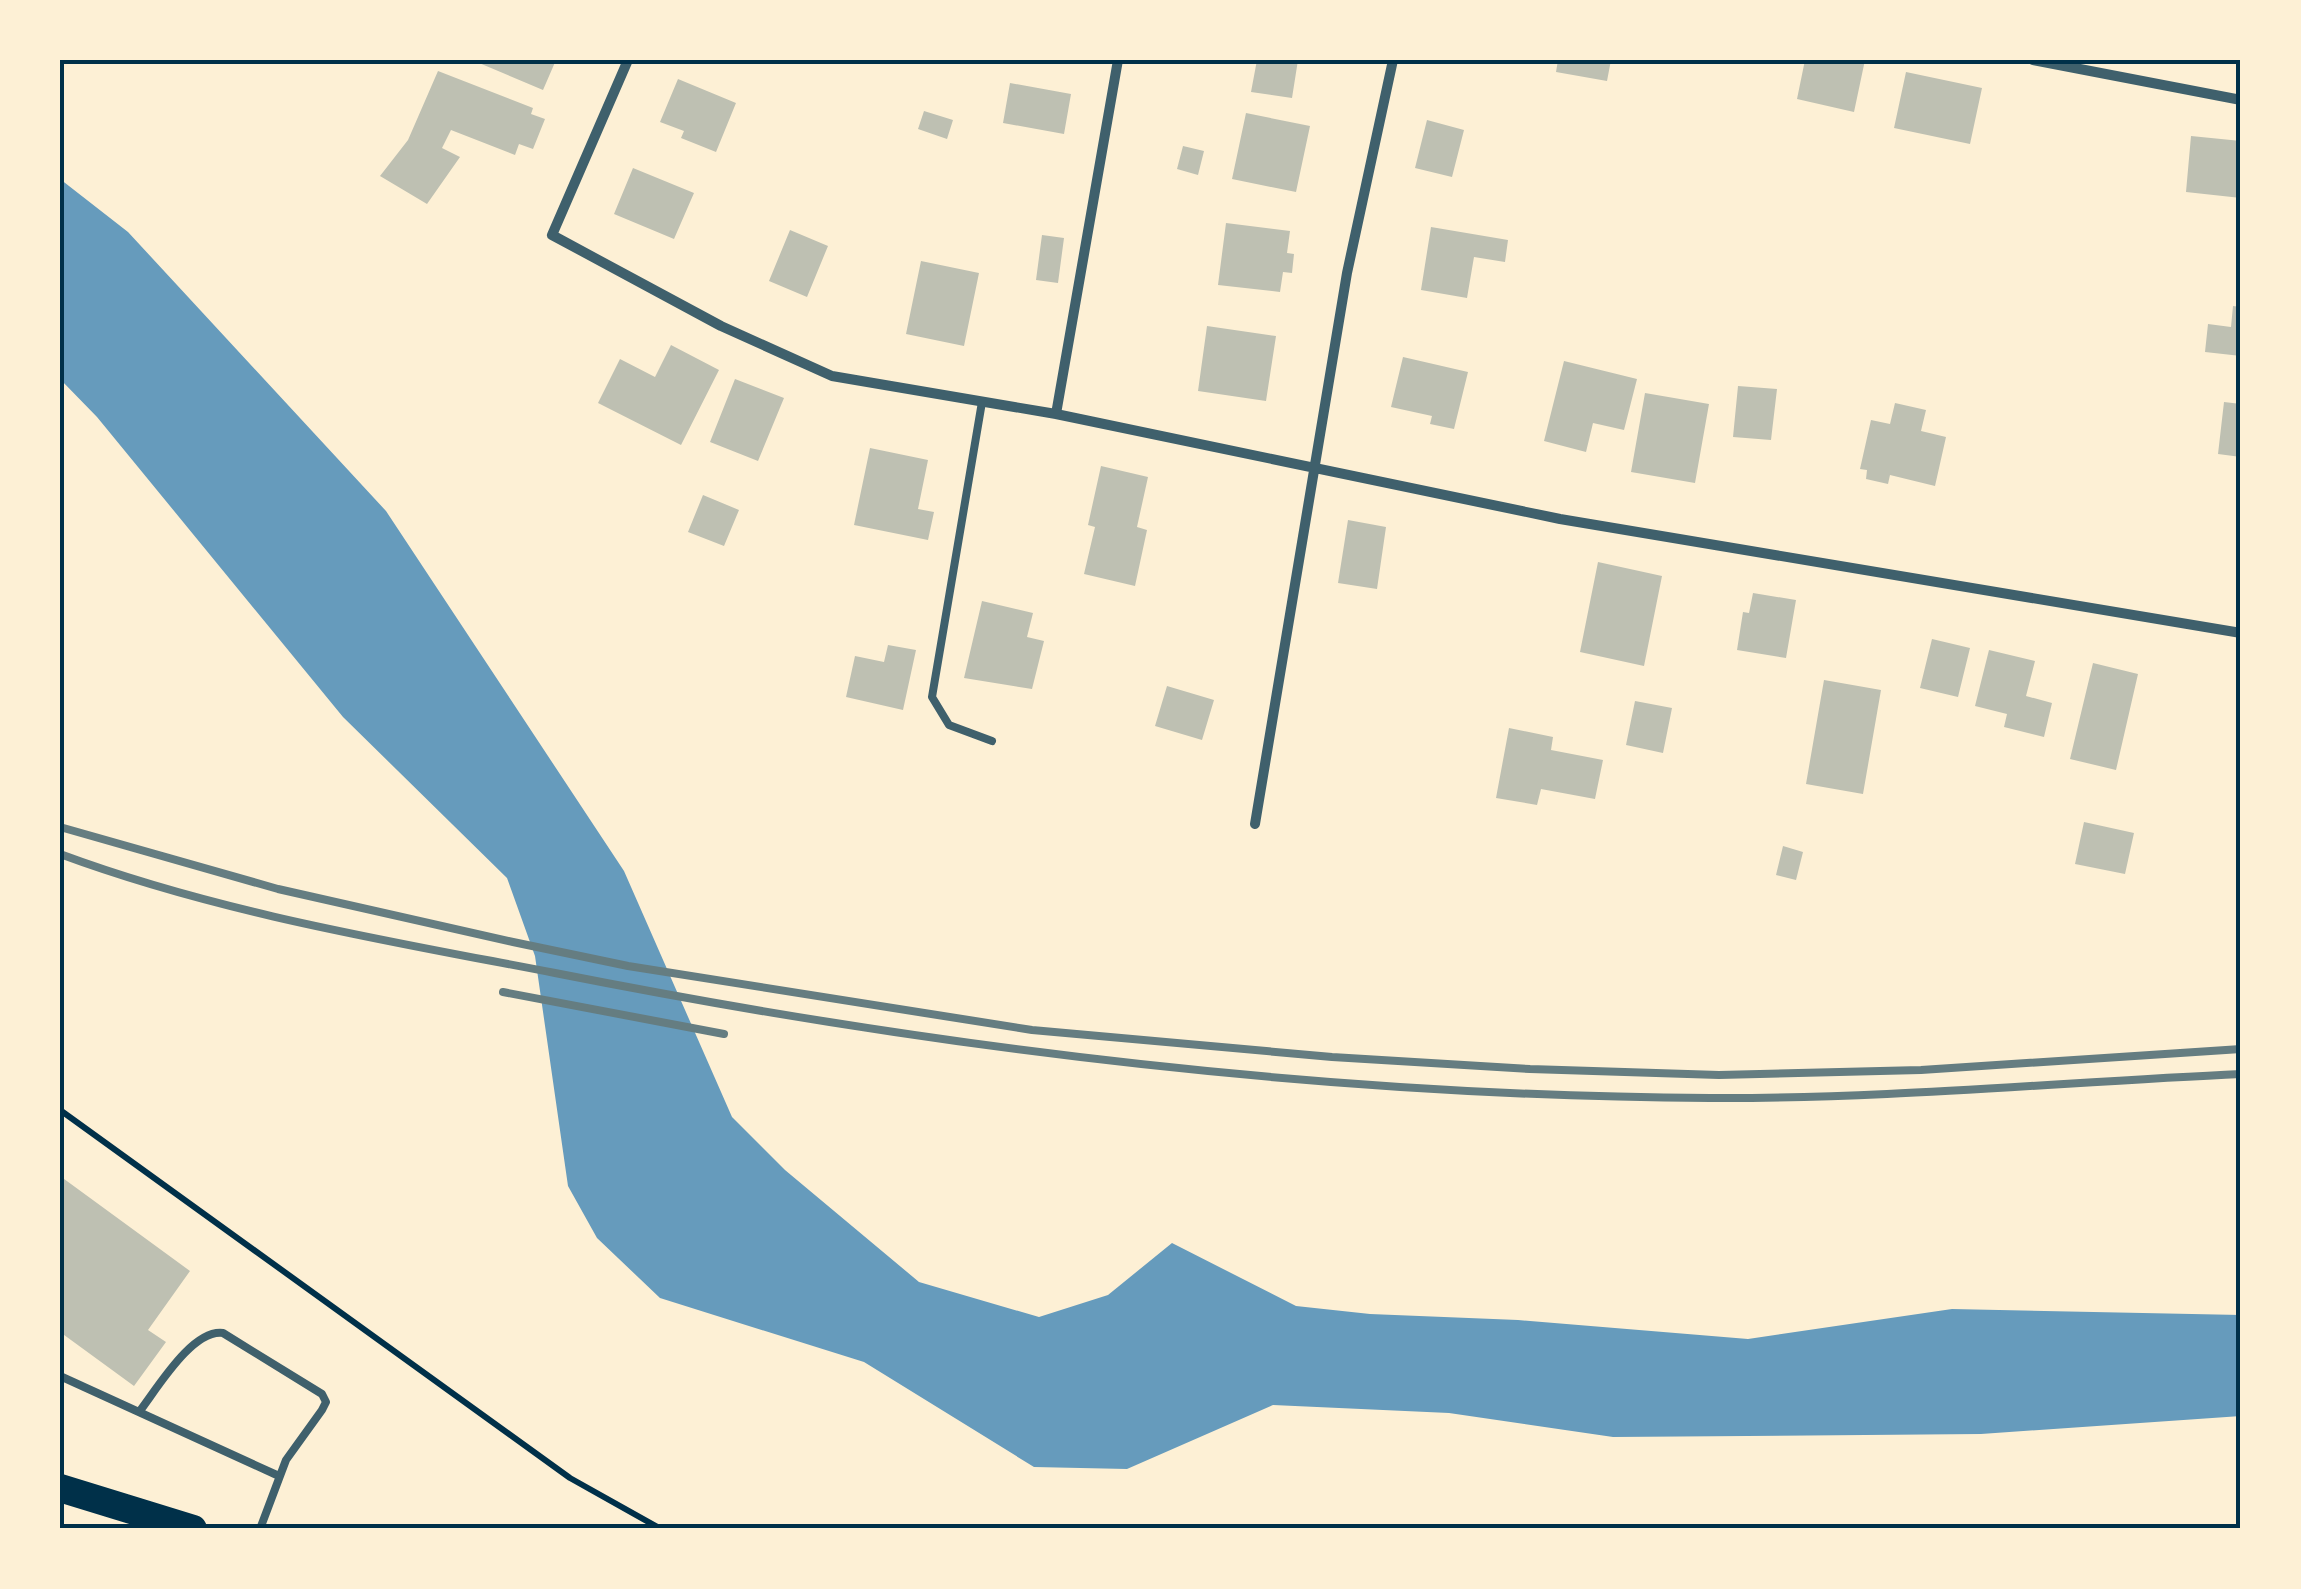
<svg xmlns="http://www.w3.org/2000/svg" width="2301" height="1589" viewBox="0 0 2301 1589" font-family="Overpass,sans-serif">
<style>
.water{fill:#669bbc}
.building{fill:#bec0b2}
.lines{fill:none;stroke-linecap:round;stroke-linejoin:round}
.path{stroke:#003049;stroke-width:6}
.service{stroke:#3f606c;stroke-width:8}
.minor{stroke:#3f606c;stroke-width:10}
.trunk{stroke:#003049;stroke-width:28}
.rail{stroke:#657d81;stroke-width:8}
.neatline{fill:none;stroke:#003049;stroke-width:4}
</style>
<rect width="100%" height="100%" fill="#fdf0d5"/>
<!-- water -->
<path class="water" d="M60 179 128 232 386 511 624 871 732 1117 785 1170 919 1282 1039 1317 1108 1295 1172 1243 1296 1306 1370 1314 1518 1320 1748 1339 1952 1309 2241 1315V1416L1981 1434 1613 1437 1449 1413 1273 1405 1127 1469 1034 1467 864 1362 660 1298 597 1238 568 1186 535 956 507 878 343 717 97 417 60 379Z"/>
<!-- building -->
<path class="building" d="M472 60H556L543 90Z
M1257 60H1298L1292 98 1251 92Z
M1558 60H1611L1607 81 1556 72Z
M1805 60H1865L1854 112 1797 99Z
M438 71 533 108 531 114 545 119 533 149 519 144 515 155 451 130 442 148 460 157 427 204 380 176 408 140Z
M1906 72 1982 88 1970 144 1894 128Z
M678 79 736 103 716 152 681 138 684 131 660 122Z
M1010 83 1071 94 1064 134 1003 123Z
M924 111 953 120 947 139 918 129Z
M1246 113 1310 126 1296 192 1232 179Z
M1427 120 1464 130 1452 177 1415 168Z
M2191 136 2241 141V198L2186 192Z
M1183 146 1204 151 1198 175 1177 169Z
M633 168 694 193 674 239 614 214Z
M1226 223 1290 231 1287 253 1294 254 1292 273 1283 272 1280 292 1218 285Z
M1431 227 1508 240 1505 262 1474 257 1467 298 1421 290Z
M790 230 828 246 807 297 769 281Z
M1042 235 1064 238 1058 283 1036 280Z
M921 261 979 273 964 346 906 334Z
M2233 306 2241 307V356L2205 352 2208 324 2231 327Z
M1207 326 1276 336 1266 401 1198 391Z
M671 345 719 370 681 445 598 403 620 359 655 377Z
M1403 357 1468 372 1454 429 1430 424 1432 416 1391 407Z
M1564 361 1637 379 1624 430 1593 423 1586 452 1544 441Z
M735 379 784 398 758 461 710 442Z
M1738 386 1777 389 1771 440 1733 437Z
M1645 393 1709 404 1695 483 1631 472Z
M2224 402 2241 404V457L2218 454Z
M1895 403 1926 410 1921 431 1946 437 1935 486 1890 475 1888 484 1866 479 1867 470 1860 469 1871 420 1890 424Z
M870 448 928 460 918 509 934 512 928 540 854 525Z
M1101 466 1148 477 1137 527 1147 530 1135 586 1084 574 1095 527 1088 525Z
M703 495 739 510 724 546 688 532Z
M1348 520 1386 527 1377 589 1338 583Z
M1598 562 1662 576 1644 666 1580 652Z
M1753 593 1796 600 1786 658 1737 650 1743 612 1749 613Z
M982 601 1033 613 1027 637 1044 641 1032 689 964 678Z
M1932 639 1970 648 1958 697 1920 688Z
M888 645 916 650 903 710 846 697 855 656 884 662Z
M1989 650 2035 661 2026 696 2052 703 2044 737 2004 727 2007 714 1975 706Z
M2093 663 2138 674 2116 770 2070 759Z
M1824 680 1881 690 1863 794 1806 784Z
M1167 686 1214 700 1202 740 1155 726Z
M1635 701 1672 708 1663 753 1626 745Z
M1509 728 1553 737 1551 750 1603 760 1595 799 1541 789 1537 805 1496 798Z
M2084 822 2134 833 2125 874 2075 864Z
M1783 846 1803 852 1796 880 1776 875Z
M60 1176 190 1271 148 1330 166 1342 134 1386 60 1332Z"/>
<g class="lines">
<!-- path -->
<path class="path" d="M60 1110 570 1478 661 1529"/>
<!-- service -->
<path class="service" d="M982 402 932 697 949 725 992 741
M60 1376 279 1476
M139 1412C157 1389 192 1329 223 1333L322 1394 326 1402 322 1410 286 1460 260 1529"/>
<!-- minor -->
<path class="minor" d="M628 60 552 235 721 326 832 376 1056 414 1560 519 2241 633
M2033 60 2241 100
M1056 414 1118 60
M1255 824 1347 273 1393 60"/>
<!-- trunk -->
<path class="trunk" d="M60 1488 193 1529"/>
<!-- rail -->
<path class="rail" d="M60 827 278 889 513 942 628 966 1032 1030 1332 1057 1530 1069 1719 1075 1921 1070 2241 1049
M60 854C219 913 389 941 555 973 934 1048 1323 1096 1710 1098 1887 1099 2064 1082 2241 1074
M503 992 724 1034"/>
</g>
<!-- border -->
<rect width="2301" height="1589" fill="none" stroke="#fdf0d5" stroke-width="125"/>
<rect x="62" y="62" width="2176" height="1464" class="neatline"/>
</svg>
